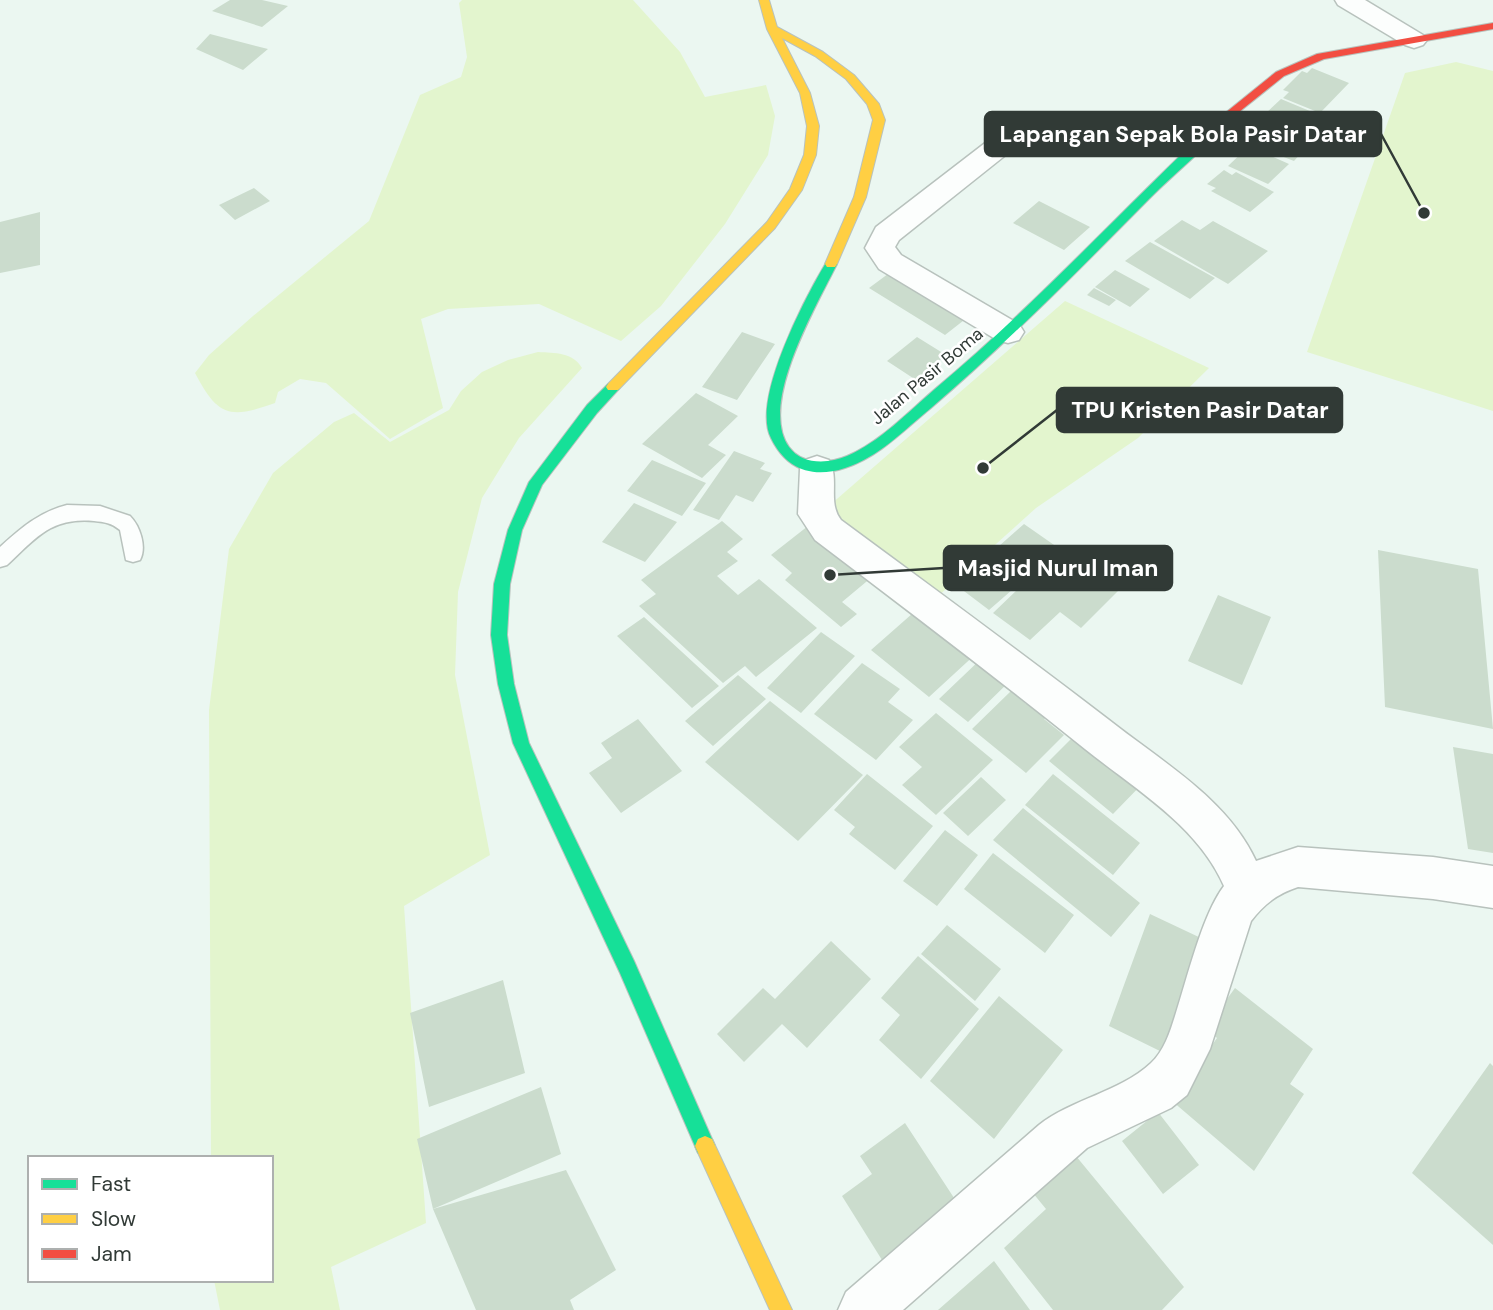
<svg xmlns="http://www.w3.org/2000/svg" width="1493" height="1310" viewBox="0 0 1493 1310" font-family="'DM Sans',sans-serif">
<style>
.green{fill:#e3f5ce}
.building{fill:#cbdccd}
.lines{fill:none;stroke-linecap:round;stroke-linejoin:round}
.lane-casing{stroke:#b8c2bd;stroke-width:3}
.street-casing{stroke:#b8c2bd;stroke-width:3}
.fast-casing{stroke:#b8c2bd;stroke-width:2}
.slow-casing{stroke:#b8c2bd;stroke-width:2}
.jam-casing{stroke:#b8c2bd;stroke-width:2}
.lane{fill:#fcfefd;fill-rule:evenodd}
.street{fill:#fcfefd;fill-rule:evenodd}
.fast{fill:#16e098;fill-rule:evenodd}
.slow{fill:#ffcf43;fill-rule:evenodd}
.jam{fill:#f24e42;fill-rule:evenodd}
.labels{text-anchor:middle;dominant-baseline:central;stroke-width:5;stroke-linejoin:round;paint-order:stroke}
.far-street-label{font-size:18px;fill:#313a36;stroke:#fff}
.leader{fill:none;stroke:#313a36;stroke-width:2.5}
.callout-dot{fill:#313a36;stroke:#fff;stroke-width:2.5}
.callout{fill:#313a36;stroke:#313a36;stroke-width:2.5}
.callout-label{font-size:23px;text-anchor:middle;font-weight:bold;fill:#fff}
</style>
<rect width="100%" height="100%" fill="#ebf7f1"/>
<!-- green -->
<path class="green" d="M462 0H633L680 52 705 97 766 85 775 116 768 155 725 224 661 306 621 341 539 304 448 309 421 319 443 408 390 439 326 383 300 379 278 392 275 403C230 419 218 417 195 373L209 355 253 316 369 221 420 95 461 77 467 57 459 3Z
M1456 62 1493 71V411L1307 352 1405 73Z
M1065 301 1209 368 1138 438 1036 508 936 598 835 522 830 505Z
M538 352C555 353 573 352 582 368L519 438 482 498 458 592 455 675 490 855 404 906 426 1223 331 1267 340 1310H220L214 1280H271V1158H211L209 710 229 549 273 473 334 422 354 413 390 442 449 410 461 391 482 372 508 360Z"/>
<!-- building -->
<path class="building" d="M230 0H262L288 6 262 27 212 11Z
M210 34 268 49 243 70 196 49Z
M1312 68 1349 83 1320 113 1283 98 1289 92 1283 90 1302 71 1307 73Z
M1281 99 1329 119 1315 133 1266 113Z
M1259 122 1311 142 1294 161 1242 141Z
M1249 146 1289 164 1268 184 1228 166Z
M1224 170 1232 175 1236 172 1274 192 1250 212 1211 191 1216 188 1207 184Z
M254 188 270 201 235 220 219 205Z
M1039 201 1090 227 1064 250 1013 223Z
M40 212V265L0 273V222Z
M1182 220 1200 230 1213 221 1268 251 1228 284 1154 241Z
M1150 242 1215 278 1190 299 1125 261Z
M1115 270 1150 289 1130 307 1095 287Z
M892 271 968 317 945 335 869 288Z
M1094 288 1116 300 1109 306 1087 295Z
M742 332 775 344 737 400 702 387Z
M917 337 946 355 916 380 887 361Z
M696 393 738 416 708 445 726 455 702 478 642 444Z
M734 451 765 463 760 469 772 473 753 502 736 495 719 520 693 510Z
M652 460 706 483 682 516 627 491Z
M634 503 677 522 645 562 602 542Z
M722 521 743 539 727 552 738 561 717 576 738 595 759 579 817 628 756 677 745 666 723 683 639 606 656 594 641 580Z
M1024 524 1057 547 1024 579 990 554Z
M808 526 872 577 842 602 857 614 841 627 785 580 792 573 771 555Z
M1062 547 1121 588 1081 628 1060 612 1030 640 993 613Z
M1378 550 1478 569 1493 729 1385 707Z
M987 557 1021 582 989 610 956 585Z
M1218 595 1271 617 1242 685 1188 661Z
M921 606 979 651 929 697 871 650Z
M644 617 719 686 692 708 617 636Z
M821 632 855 656 801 713 767 688Z
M984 656 1013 678 968 722 939 699Z
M862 663 900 689 888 702 913 720 876 760 814 714Z
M738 675 766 699 713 746 685 721Z
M1011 691 1026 704 1031 699 1049 714 1044 719 1064 735 1026 773 972 729Z
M770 701 863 775 798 841 705 762Z
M936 713 993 760 936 815 902 785 922 767 899 747Z
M638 719 682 771 621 813 589 773 612 758 601 743Z
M1082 728 1146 780 1113 814 1049 761Z
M1453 747 1493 754V853L1468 849Z
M867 774 933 826 895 870 849 834 855 827 834 810Z
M1053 774 1140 843 1113 875 1025 805Z
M981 777 1006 800 968 836 943 813Z
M1023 808 1140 903 1111 937 993 840Z
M945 830 978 855 937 906 903 881Z
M993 853 1074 915 1045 953 964 889Z
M1150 914 1203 939 1164 1053 1109 1026Z
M947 925 1001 969 975 1001 921 954Z
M831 941 871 979 807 1048 782 1024 744 1062 717 1034 763 988 775 999Z
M918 956 979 1009 921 1079 879 1040 900 1015 881 998Z
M503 980 525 1073 429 1107 410 1013Z
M1235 988 1313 1049 1290 1084 1304 1094 1254 1171 1172 1101 1217 1038 1206 1028Z
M999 996 1063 1050 994 1139 930 1081Z
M1490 1063 1493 1066V1245L1412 1173Z
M541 1087 561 1154 433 1209 417 1139Z
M1158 1112 1199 1165 1163 1194 1122 1141Z
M905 1123 958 1204 882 1260 842 1196 872 1174 860 1156Z
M1071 1150 1184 1287 1162 1310H1053L1004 1248 1046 1209 1028 1187Z
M566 1170 616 1270 570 1300 574 1310H476L433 1209Z
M994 1261 1030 1310H938Z"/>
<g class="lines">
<!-- lane casing -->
<g class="lane-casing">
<path id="lane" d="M67 505 100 506 130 516C140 526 147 547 140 560L133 562 126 560 120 530C112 523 104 522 94 521 51 517 36 538 7 565L0 567V547C21 528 39 512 67 505Z"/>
</g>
<!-- street casing -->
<g class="street-casing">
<path id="street" d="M1335 0H1365L1423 35 1427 40 1423 45 1414 48 1405 45 1338 5Z
M1012 128 1022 130 1026 136 1022 142 899 240 895 247 901 255 1019 324 1024 332 1019 340 1008 343 997 340 879 269 865 248 876 227 1002 130Z
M817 456 829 460C840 479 827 502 841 520 932 587 1023 654 1113 723 1164 763 1228 800 1256 861L1298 847 1433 857 1493 866V908L1433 899 1298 887C1277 894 1264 904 1251 921L1210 1049 1187 1095 1171 1108 1087 1148 903 1310H838L846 1292 1039 1125C1072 1099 1120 1092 1151 1063 1164 1051 1170 1032 1175 1016 1187 979 1202 915 1224 886 1198 826 1135 789 1085 749 997 678 906 609 815 540L798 514 800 469 805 460Z"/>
</g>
<!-- fast casing -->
<g class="fast-casing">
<path id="fast" d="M1226 112 1236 114C1210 145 1177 171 1149 199 1078 271 1008 342 931 408 904 430 879 457 845 468 812 479 786 469 771 438 751 400 806 296 827 261H835L837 264C817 305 758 404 789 447 802 465 828 464 847 456 880 442 908 412 935 389 1038 303 1128 203 1226 112Z
M613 382 620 387 618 390 597 413 542 485 522 530 510 584 507 635 514 684 529 743 634 961 712 1139 715 1146 712 1153 705 1156 698 1153 620 973 513 743 498 684 491 635 494 584 508 530 529 482 587 405 608 384Z"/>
</g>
<!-- slow casing -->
<g class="slow-casing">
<path id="slow" d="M759 0H769L777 27 823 52 854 75 879 104 885 120 866 197 837 264 835 267H827L825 264 854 197 873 120 867 104 846 79 815 56 782 38 810 93 819 126 816 155 802 190 775 228 618 390H608L606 387 608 384 767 222 790 189 804 155 807 126 800 93 767 29Z
M705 1136 712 1139 792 1310H770L695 1146 698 1139Z"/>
</g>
<!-- jam casing -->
<g class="jam-casing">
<path id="jam" d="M1493 23V29L1324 59 1284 76 1234 116 1224 114 1276 72 1317 54Z"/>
</g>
<!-- lane -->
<use href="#lane" class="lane"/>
<!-- street -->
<use href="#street" class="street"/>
<!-- fast -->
<use href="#fast" class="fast"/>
<!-- slow -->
<use href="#slow" class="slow"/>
<!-- jam -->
<use href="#jam" class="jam"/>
</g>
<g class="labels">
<!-- far-street labels -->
<g class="far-street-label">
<text transform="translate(927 376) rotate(-40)">Jalan Pasir Boma</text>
</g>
</g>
<!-- callouts -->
<path class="leader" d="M1424 213L1381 134M983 468L1057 410M830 575L944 568"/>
<g class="callout-dot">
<circle cx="1424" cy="213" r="7"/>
<circle cx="983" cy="468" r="7"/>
<circle cx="830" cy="575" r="7"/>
</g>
<g class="callout">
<rect x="985" y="112" width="396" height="44" rx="7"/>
<rect x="1057" y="388" width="285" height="44" rx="7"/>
<rect x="944" y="546" width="228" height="44" rx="7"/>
</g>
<g class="callout-label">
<text x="1183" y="142">Lapangan Sepak Bola Pasir Datar</text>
<text x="1200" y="418">TPU Kristen Pasir Datar</text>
<text x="1058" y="576">Masjid Nurul Iman</text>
</g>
<!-- legend -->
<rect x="28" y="1156" width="245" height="126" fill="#ffffff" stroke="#adb0af" stroke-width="2"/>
<rect x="42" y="1179" width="35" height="10" fill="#16e098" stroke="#adb0af" stroke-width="2"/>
<text x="91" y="1191" font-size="21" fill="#313a36">Fast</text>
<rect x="42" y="1214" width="35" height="10" fill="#ffcf43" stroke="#adb0af" stroke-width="2"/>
<text x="91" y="1226" font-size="21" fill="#313a36">Slow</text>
<rect x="42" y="1249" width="35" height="10" fill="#f24e42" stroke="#adb0af" stroke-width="2"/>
<text x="91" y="1261" font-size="21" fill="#313a36">Jam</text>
</svg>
